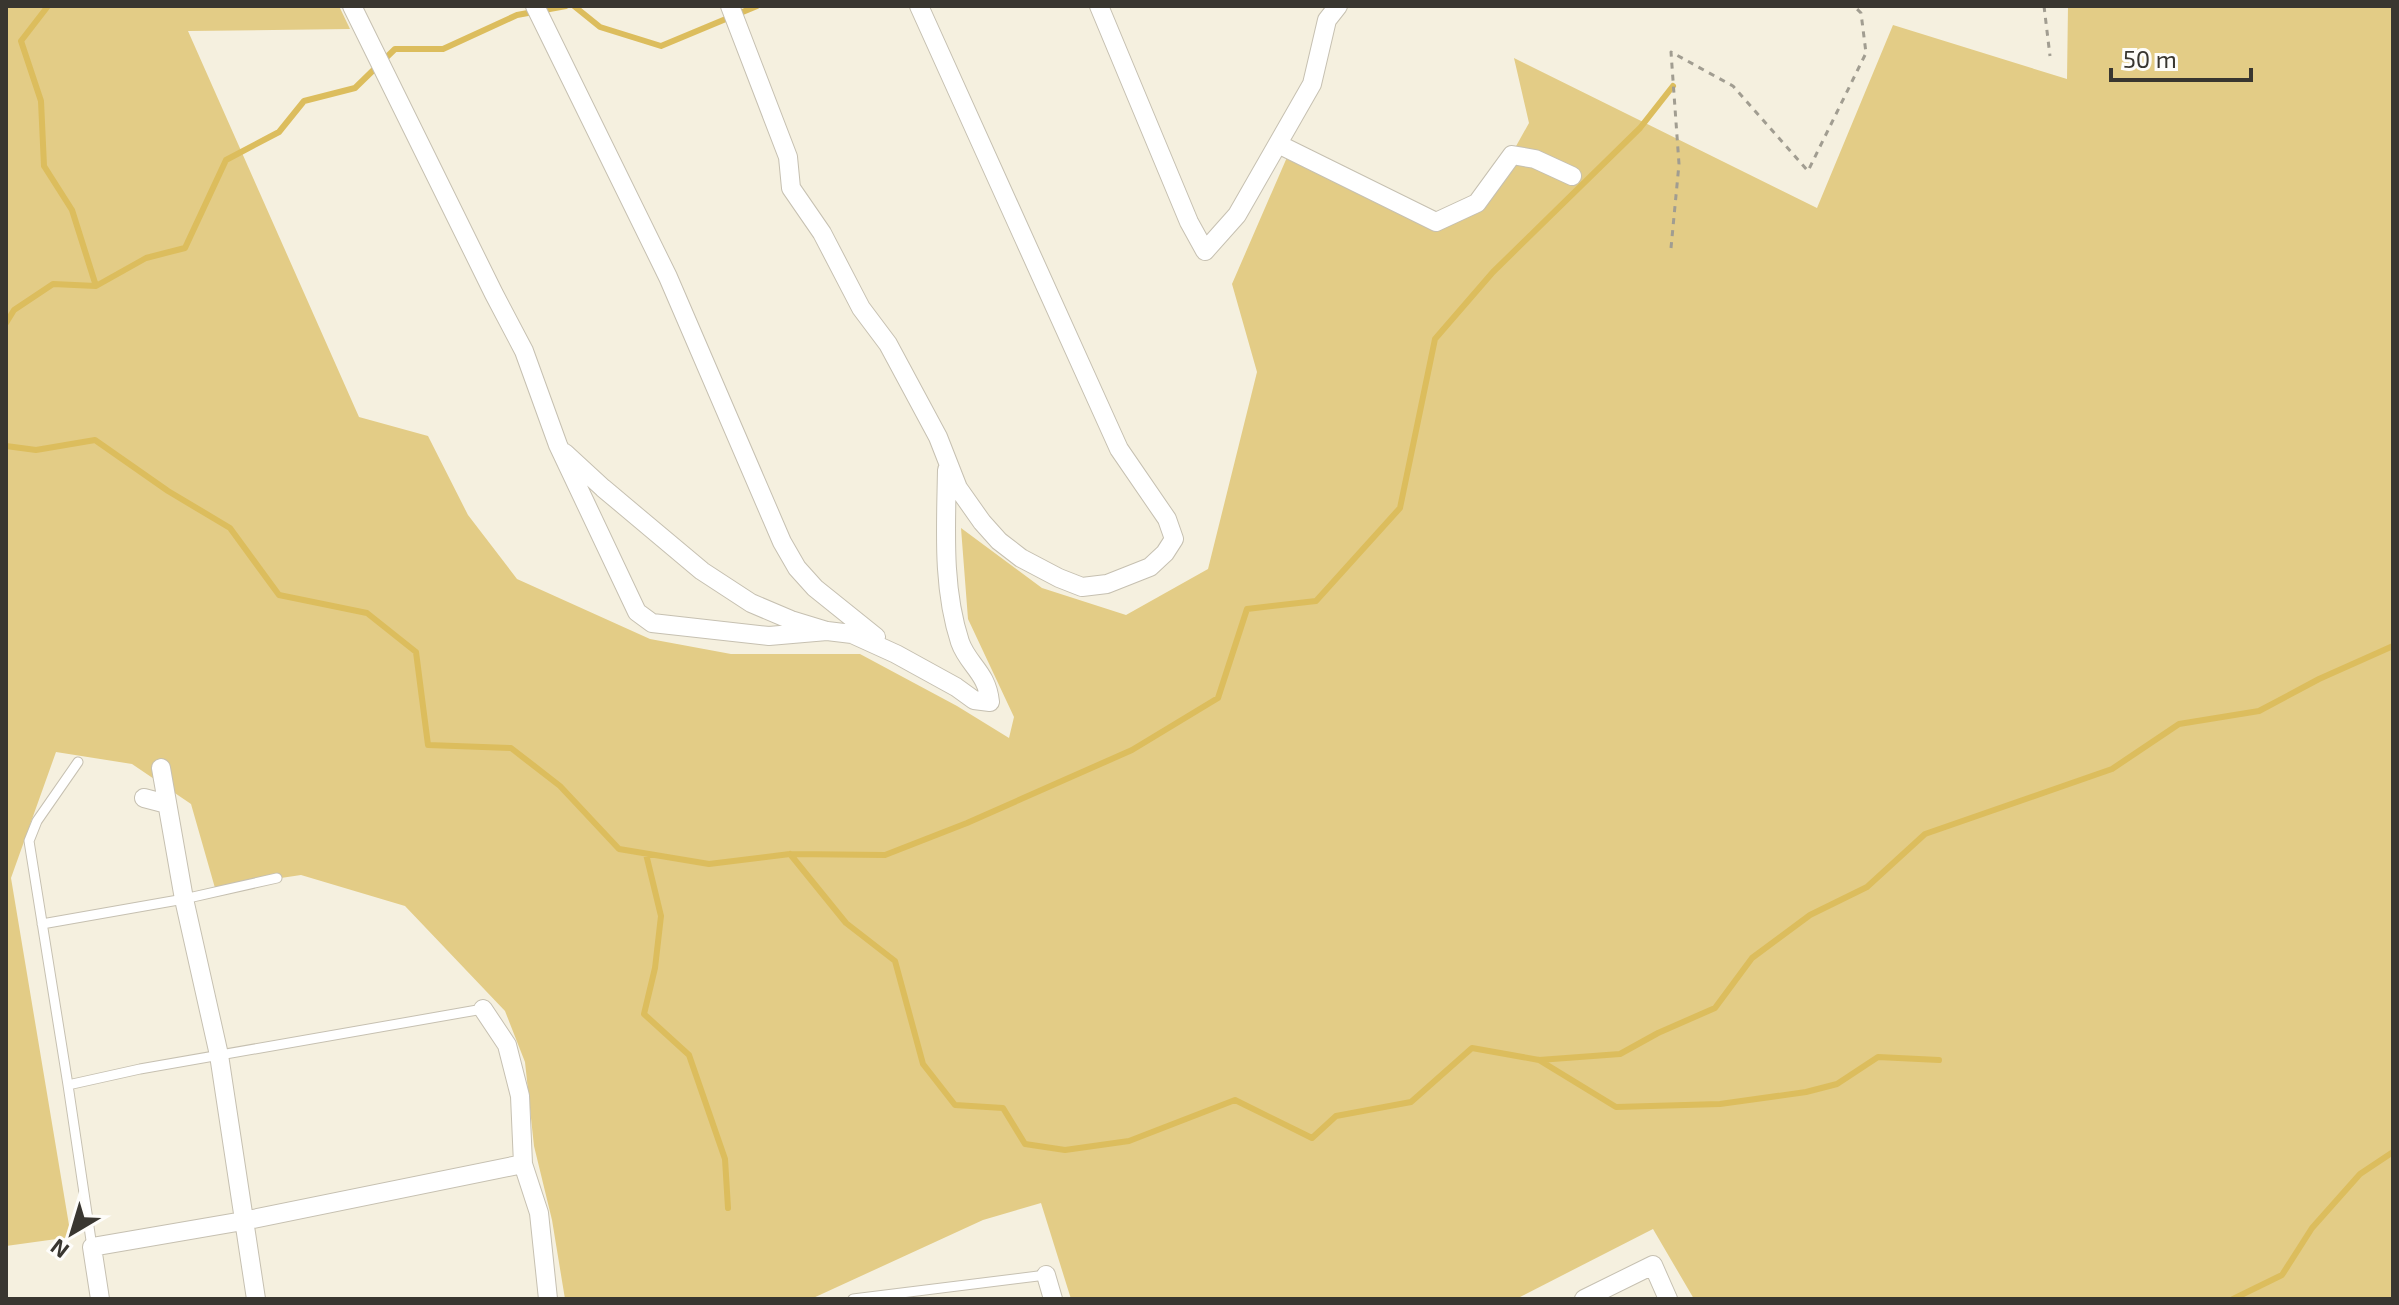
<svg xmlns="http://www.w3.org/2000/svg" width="2399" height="1305" viewBox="0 0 2399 1305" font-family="'Exo 2',sans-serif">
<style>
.green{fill:#e3cc86}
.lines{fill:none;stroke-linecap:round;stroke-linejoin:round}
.stream{stroke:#dcbd5d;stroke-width:6}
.service-casing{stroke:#c6c0b1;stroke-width:11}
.minor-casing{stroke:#c6c0b1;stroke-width:20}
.path{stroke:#a19d91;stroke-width:3;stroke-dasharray:6 6;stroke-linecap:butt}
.service{stroke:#fff;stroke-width:9}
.minor{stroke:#fff;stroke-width:18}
</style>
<rect width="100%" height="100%" fill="#f5f0df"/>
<!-- green -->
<path class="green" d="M6 6H339L350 29 188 31 359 417 428 436 468 515 517 579 650 639 731 654H860L957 706 1009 738 1014 717 968 619 961 528 1042 588 1126 615 1208 569 1257 372 1232 284 1288 155 1430 218 1491 191 1529 123 1514 58 1817 208 1893 25 2067 79 2068 6H2393V1299H1694L1653 1229 1516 1299H1071L1041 1203 983 1220 811 1299H565L552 1220 534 1146 525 1062 505 1011 405 906 301 875 215 888 191 804 132 764 56 752 11 878 71 1237 6 1246Z"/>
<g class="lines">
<!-- stream -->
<path class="stream" d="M48 6 21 41 41 101 44 166 72 210 96 286
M574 6 600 27 661 46 757 6
M6 323 14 310 53 284 96 286 146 258 185 248 226 160 279 132 304 101 355 88 395 49H443L517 15 566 6
M6 446 36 450 95 440 168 491 230 528 279 595 367 613 416 652 428 745 511 748 560 786 619 849 709 864 790 854 885 855 967 823 1132 750 1218 698 1247 609 1316 601 1400 508 1435 339 1493 272 1640 128 1673 86
M646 854 661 916 655 968 644 1014 689 1055 725 1159 728 1208
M790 854 846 923 895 961 923 1064 955 1105 1003 1108 1025 1144 1065 1150 1129 1141 1235 1100 1312 1138 1336 1116 1411 1102 1472 1048 1539 1060 1620 1054 1658 1033 1715 1008 1752 958 1810 915 1867 887 1925 834 2112 769 2179 724 2259 711 2319 679 2393 646
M1539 1060 1616 1107 1720 1104 1806 1092 1837 1084 1878 1057 1939 1060
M2233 1299 2282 1275 2312 1228 2360 1174 2393 1152"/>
<!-- service casing -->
<g class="service-casing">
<path id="service" d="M78 762 37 821 29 841 68 1085 92 1247
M42 924 184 899 277 878
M68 1085 140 1069 483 1009
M853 1299 1046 1275"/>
</g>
<!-- minor casing -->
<g class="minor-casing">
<path id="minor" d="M352 6 494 294 524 351 558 445 637 612 652 623 769 636 827 631
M535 6 668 277 782 542 797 568 815 588 876 637
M730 6 788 157 791 188 822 233 861 308 888 344 938 437 958 488 982 522 999 541 1021 558 1059 578 1082 587 1107 584 1150 567 1165 553 1174 539 1167 519 1119 449 919 6
M1099 6 1189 222 1205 251 1237 215 1312 84 1327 20 1338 6
M1278 144 1436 222 1477 203 1512 155 1535 159 1572 176
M565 453 603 488 702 571 751 603 791 620 827 631 852 634 896 654 956 687 974 700 990 702C987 672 968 665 960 642 942 587 946 528 947 470
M161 768 184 899 219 1055 256 1299
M144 798 167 804
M483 1009 507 1045 520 1096 523 1164 539 1213 548 1299
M1046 1275 1053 1299
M100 1299 92 1247 243 1221 523 1164
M1584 1299 1653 1265 1668 1299"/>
</g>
<!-- path -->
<path class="path" d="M2044 6 2050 56
M1671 248 1679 164 1671 52 1733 86 1808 171 1866 53 1861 13 1854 6"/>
<!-- service -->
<use href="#service" class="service"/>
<!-- minor -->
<use href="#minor" class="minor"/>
</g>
<!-- border -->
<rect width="2399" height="1305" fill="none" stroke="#393630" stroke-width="16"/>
<!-- north arrow -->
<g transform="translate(72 1233) rotate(218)" stroke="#fefdfa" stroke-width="6" paint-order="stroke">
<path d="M0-6L14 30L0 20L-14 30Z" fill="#393630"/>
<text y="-12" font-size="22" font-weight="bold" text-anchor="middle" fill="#393630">N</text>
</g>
<!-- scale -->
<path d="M2111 68v12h140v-12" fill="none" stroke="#393630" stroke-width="4"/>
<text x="2123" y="68" font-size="24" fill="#393630" stroke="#fefdfa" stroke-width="6" paint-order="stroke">50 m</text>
</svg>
